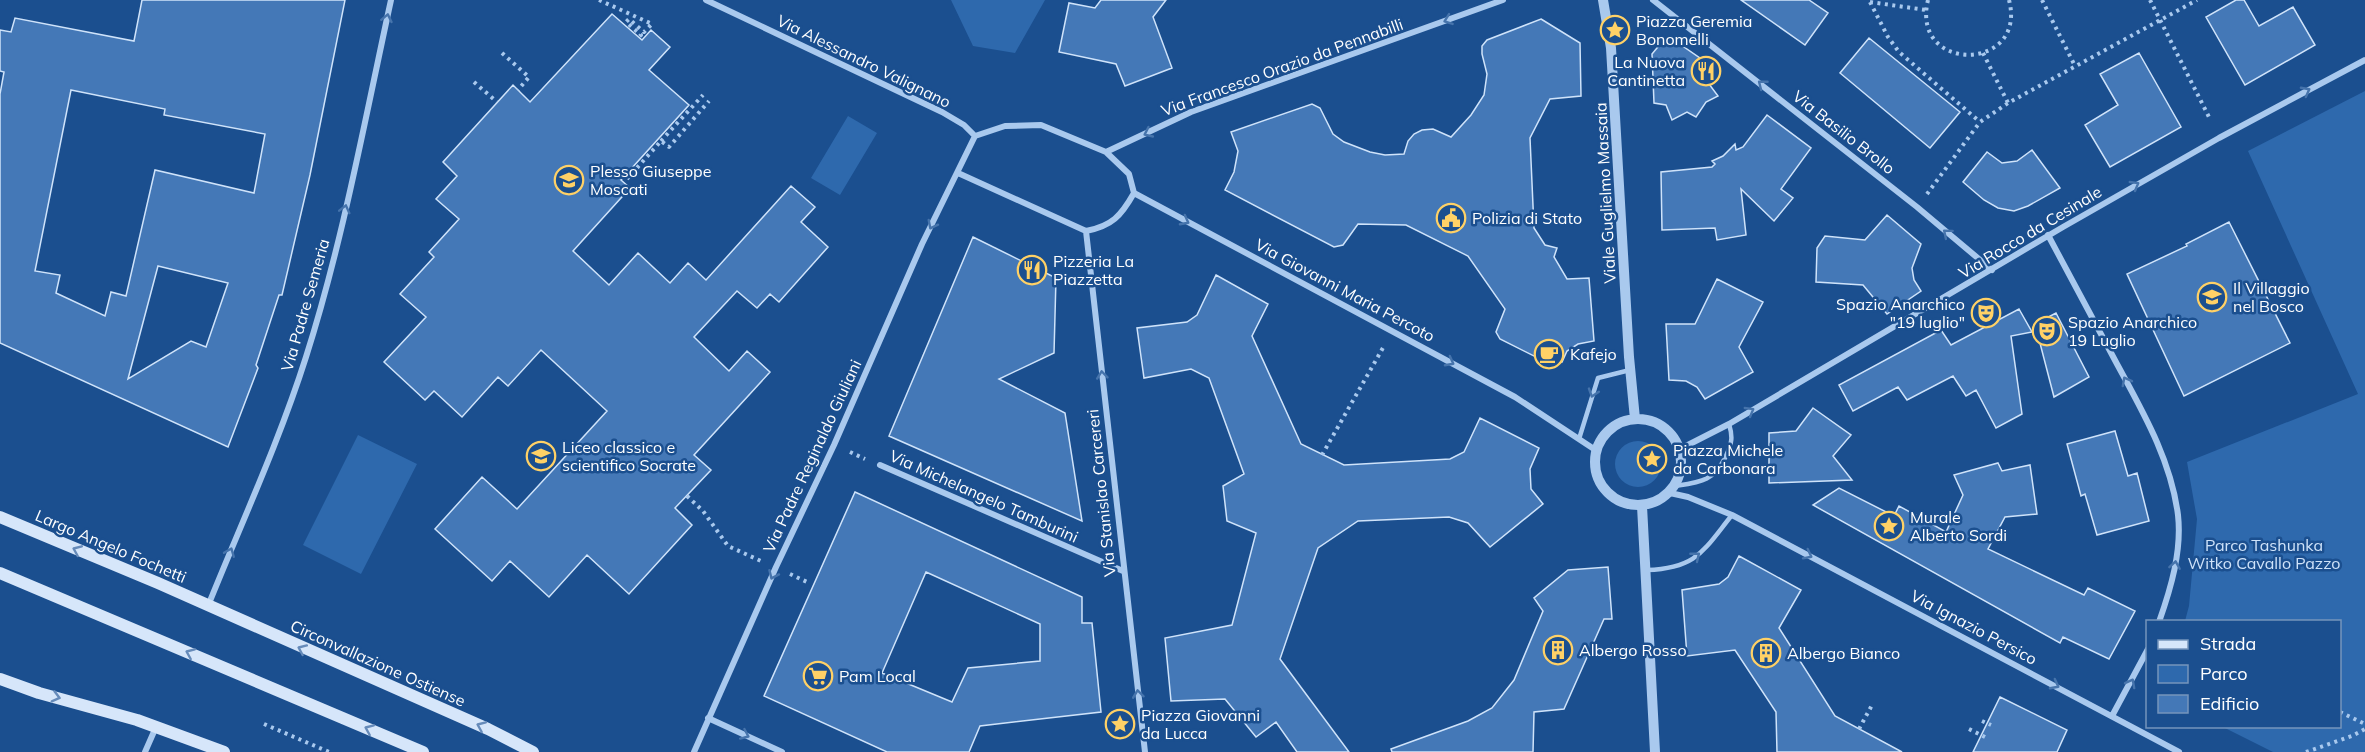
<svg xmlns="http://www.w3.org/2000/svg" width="2365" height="752" viewBox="0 0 2365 752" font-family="Mulish,sans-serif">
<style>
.green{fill:#2e69ad}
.building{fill:#4478b7;stroke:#cfe3fa;stroke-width:1.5;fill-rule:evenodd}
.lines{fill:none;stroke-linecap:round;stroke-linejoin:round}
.path{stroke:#a9c9ee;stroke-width:4;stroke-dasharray:3 4.5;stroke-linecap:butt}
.service{stroke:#a9c9ee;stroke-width:4.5}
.minor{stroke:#a9c9ee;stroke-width:6}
.tertiary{stroke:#a9c9ee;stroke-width:10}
.secondary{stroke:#d6e6fa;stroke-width:12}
.oneway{stroke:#4674ac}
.oneway2{stroke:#668bba}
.labels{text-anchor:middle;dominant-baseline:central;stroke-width:5;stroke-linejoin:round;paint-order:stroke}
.poi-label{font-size:16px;fill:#fff;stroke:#1b4f8f;text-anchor:start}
.street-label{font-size:16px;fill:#fff;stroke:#1b4f8f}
.park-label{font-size:16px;fill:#cfe3fa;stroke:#1b4f8f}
</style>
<rect width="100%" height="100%" fill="#1b4f8f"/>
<!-- green -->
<path class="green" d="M951 0H1045L1015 53 973 46Z
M2365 91V752H2273L2223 727 2340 726V622L2185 621 2189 606 2197 519 2187 462 2358 394 2248 151Z
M848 116 877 133 840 195 811 178Z
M358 435 417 464 361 574 303 545Z
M1615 464a23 23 0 1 1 46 0a23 23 0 1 1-46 0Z"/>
<!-- building -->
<path class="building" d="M142 0H345L310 175 282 295H279L256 365 258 368 228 447 0 343V94L4 72 0 71V30L11 32 15 18 134 41ZM71 90 165 109 164 115 265 134 254 193 155 170 126 296 111 292 105 316 56 293 60 275 35 271ZM158 266 228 283 206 347 191 341 128 379Z
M1101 0H1166L1153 17 1172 68 1125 86 1116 64 1059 52 1069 3 1095 8Z
M1741 0H1809L1828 13 1805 45Z
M2236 0H2244L2259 26 2293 7 2315 45 2245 85 2206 17Z
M612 14 642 40 651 30 670 47 649 70 689 105 621 180 630 188 573 251 609 285 638 253 670 283 688 263 706 280 791 186 815 207 801 222 828 247 779 302 770 294 757 308 737 291 694 337 729 371 747 351 770 372 694 455 711 470 675 508 692 525 629 594 587 555 549 597 510 561 492 581 435 529 482 477 517 509 607 411 541 350 508 386 498 377 462 417 434 391 425 400 384 362 426 317 400 294 434 257 429 252 459 219 436 199 457 176 443 162 513 85 530 102Z
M1541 19 1580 43 1581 96 1550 99 1530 138 1534 228 1545 245 1557 248 1554 257 1567 279 1589 278 1594 341 1578 344 1567 351 1562 362 1550 364 1500 339 1496 332 1505 309 1468 256 1406 225 1358 224 1343 245 1334 247 1225 190 1234 172 1238 151 1231 132 1312 104 1320 108 1333 134 1344 142 1370 152 1385 155 1404 154 1408 141 1414 134 1422 130 1433 129 1451 137 1471 115 1484 95 1487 74 1482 54V46L1487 40Z
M1869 38 1960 112 1930 148 1840 73Z
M1669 40 1678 43 1713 67 1706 80 1718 96 1706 102 1696 117 1687 112 1672 120 1666 105 1654 103 1652 54 1662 42Z
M2139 53 2181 127 2110 167 2085 125 2118 105 2100 74Z
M1767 115 1811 148 1781 189 1793 198 1774 221 1741 189 1746 235 1717 240 1715 228 1662 230 1661 172 1712 167 1715 164 1712 161 1723 156 1735 144 1736 150 1743 147Z
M2032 150 2060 188 2028 206 2014 211 1998 208 1984 200 1963 182 1987 152 2002 163 2017 161Z
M1887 215 1921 244 1912 268 1914 280 1921 291 1887 314 1863 285 1816 282 1817 248 1825 236 1865 240Z
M2229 222 2290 343 2184 396 2127 274 2187 246 2186 244Z
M973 237 1056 278 1054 353 999 379 1065 413 1082 521 889 436Z
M1216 275 1268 304 1252 336 1301 444 1344 465 1450 459 1464 452 1480 418 1539 448 1530 469 1531 489 1543 504 1490 547 1468 523 1449 517 1358 521 1318 548 1280 659 1349 752H1297L1276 722 1256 737 1225 699 1171 701 1165 638 1232 625 1256 533 1227 521 1223 486 1244 474 1209 378 1191 369 1144 378 1137 328 1187 322 1197 315Z
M1717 279 1763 302 1739 347 1753 372 1705 399 1697 387 1686 381 1669 380 1666 324H1695Z
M2019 309 2032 332 2011 336 2022 414 1996 428 1976 390 1966 396 1953 376 1907 400 1898 387 1853 411 1839 385 1941 330 1951 345Z
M2056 313 2089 377 2054 397 2035 324Z
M1813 408 1851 435 1833 456 1852 480 1769 483V433L1796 431Z
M2115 431 2128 476 2137 473 2149 521 2097 535 2085 494 2081 496 2067 444Z
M1998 463 2002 471 2030 465 2037 514 2005 517 1988 549 2084 595 2088 588 2135 611 2109 659 2063 637 2060 643 1813 505 1839 488 1894 516 1899 506 1946 532 1963 495 1954 475Z
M855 492 1082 597V623H1092L1101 712 980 726 969 752H887L764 696ZM926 572 1040 624V661L968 668 952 702 882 673Z
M1739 556 1801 590 1779 628 1835 716 1902 752H1777L1776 712 1735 650 1687 656 1682 590 1719 584 1728 577Z
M1608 567 1612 619H1604L1564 709 1534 712 1533 752H1392L1391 749 1468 721 1492 708 1514 680 1543 611 1534 598 1568 570Z
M2000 697 2067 730 2057 752H1973Z"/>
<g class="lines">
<!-- path -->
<path class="path" d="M599 0 652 24 644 32 629 19 626 22 641 35 639 37
M1928 0C1910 74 2028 72 2009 0
M2042 0 2075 66
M2150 0 2210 119
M1870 2 1888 37 1899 52 1980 122
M1870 2 1926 10
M502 53 529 77 518 90
M1983 53 2008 103
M474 82 497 102
M661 141 703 95
M627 179 661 141 669 147 709 101
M1927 194 1980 122 2008 103 2197 0
M850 452 865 459
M1322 455 1384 346
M687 496 703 511 728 546 761 561
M790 574 807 582
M2340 712 2365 724
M1982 721 1991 725
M264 724 329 752
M1859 729 1872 705
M1969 729 1985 737
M2306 752 2352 736 2365 729"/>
<!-- service -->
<path class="service" d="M1579 439 1598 378 1630 370
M1675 486C1701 482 1714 481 1726 456 1732 443 1733 437 1729 424
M1647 570C1697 568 1703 551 1732 515"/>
<!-- minor -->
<path class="minor" d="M706 0 942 112 964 125 975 136
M1653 0 1917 207 1992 270
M1106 152 1191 112 1503 0
M1134 193 1515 397 1597 451
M1086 231 1145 752
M2048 235C2071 278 2094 321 2117 364 2143 412 2171 460 2178 515 2182 551 2171 588 2159 622
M1680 449 1729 424 2063 227 2219 138 2365 60
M880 465 1123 571
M1670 493 1688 497 1732 515 2179 752
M208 606C241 524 279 442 306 357 343 241 365 119 391 0
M2112 716 2148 649
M708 718 782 752
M145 752 156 727
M694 752 776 567 834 445 922 244 975 136 1005 126 1041 125 1106 152 1129 174 1134 193C1121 216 1112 226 1086 231L958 173"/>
<!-- tertiary -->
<path class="tertiary" d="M1603 0 1611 48 1629 357 1635 419
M1595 462a43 43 0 1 1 86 0a43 43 0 1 1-86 0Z
M1642 506 1655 752"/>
<!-- secondary -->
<path class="secondary" d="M0 517 158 583 488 729 533 752
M0 573 423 752
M0 679 39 693 137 720 224 752"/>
</g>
<!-- one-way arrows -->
<defs><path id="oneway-chevron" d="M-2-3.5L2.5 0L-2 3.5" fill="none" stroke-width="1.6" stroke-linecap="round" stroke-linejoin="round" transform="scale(1.5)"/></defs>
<g class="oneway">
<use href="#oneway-chevron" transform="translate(387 18) rotate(-78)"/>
<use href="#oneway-chevron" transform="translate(1448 20) rotate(160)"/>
<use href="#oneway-chevron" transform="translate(1762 84) rotate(-142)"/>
<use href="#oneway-chevron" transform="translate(2306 91) rotate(-28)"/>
<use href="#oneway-chevron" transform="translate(1148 133) rotate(155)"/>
<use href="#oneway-chevron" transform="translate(2135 185) rotate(-30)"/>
<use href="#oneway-chevron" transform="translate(345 209) rotate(-76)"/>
<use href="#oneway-chevron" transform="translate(1185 221) rotate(28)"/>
<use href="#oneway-chevron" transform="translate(932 225) rotate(117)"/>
<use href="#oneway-chevron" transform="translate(1947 233) rotate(-140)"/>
<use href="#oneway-chevron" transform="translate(1450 362) rotate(28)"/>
<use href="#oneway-chevron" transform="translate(1102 375) rotate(-96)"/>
<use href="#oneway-chevron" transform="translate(2126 381) rotate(-118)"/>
<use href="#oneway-chevron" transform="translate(1593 393) rotate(108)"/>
<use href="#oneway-chevron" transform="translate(1750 411) rotate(-30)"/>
<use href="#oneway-chevron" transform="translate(230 552) rotate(-68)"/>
<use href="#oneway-chevron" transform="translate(1808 555) rotate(27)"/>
<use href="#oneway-chevron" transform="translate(1696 556) rotate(-39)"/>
<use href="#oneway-chevron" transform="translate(2175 565) rotate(-81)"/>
<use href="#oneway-chevron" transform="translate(773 575) rotate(114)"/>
<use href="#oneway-chevron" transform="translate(2131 683) rotate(-62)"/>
<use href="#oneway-chevron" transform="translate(2055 685) rotate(28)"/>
<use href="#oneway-chevron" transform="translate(1138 694) rotate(-97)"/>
<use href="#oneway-chevron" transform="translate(745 735) rotate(24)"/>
</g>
<g class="oneway2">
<use href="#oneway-chevron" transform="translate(77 550) rotate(-157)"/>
<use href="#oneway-chevron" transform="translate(302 649) rotate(-156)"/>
<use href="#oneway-chevron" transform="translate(190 653) rotate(-157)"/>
<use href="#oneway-chevron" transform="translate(56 697) rotate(15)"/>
<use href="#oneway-chevron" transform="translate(481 726) rotate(-157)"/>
<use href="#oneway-chevron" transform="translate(369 729) rotate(-157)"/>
</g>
<!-- icons -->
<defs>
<g id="sight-ring" transform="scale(1.5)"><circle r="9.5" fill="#1b4f8f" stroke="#ffd166" stroke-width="1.5"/><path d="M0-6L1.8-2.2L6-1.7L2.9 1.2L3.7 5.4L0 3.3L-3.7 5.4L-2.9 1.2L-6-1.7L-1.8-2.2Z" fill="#ffd166"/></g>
<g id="restaurant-ring" transform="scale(1.5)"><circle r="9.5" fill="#1b4f8f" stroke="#ffd166" stroke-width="1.5"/><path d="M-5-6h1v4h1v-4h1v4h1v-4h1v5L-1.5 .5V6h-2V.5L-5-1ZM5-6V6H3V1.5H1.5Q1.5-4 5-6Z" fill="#ffd166"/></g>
<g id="school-ring" transform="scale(1.5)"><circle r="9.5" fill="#1b4f8f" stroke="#ffd166" stroke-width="1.5"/><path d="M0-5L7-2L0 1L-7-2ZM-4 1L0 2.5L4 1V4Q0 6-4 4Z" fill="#ffd166"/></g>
<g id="civic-ring" transform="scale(1.5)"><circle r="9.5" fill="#1b4f8f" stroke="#ffd166" stroke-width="1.5"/><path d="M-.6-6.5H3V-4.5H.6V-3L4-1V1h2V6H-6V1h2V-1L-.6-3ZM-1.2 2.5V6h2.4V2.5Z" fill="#ffd166"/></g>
<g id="theatre-ring" transform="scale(1.5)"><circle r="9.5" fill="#1b4f8f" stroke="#ffd166" stroke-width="1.5"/><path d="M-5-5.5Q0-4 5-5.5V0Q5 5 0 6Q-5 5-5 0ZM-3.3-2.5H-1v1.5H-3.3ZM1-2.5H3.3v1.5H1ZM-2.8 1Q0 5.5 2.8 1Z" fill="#ffd166"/></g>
<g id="cafe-ring" transform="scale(1.5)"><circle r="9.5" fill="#1b4f8f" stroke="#ffd166" stroke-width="1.5"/><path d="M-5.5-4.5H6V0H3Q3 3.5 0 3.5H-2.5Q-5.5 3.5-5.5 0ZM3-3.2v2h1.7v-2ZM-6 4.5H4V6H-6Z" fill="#ffd166"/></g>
<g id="building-ring" transform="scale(1.5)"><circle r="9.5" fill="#1b4f8f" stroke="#ffd166" stroke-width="1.5"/><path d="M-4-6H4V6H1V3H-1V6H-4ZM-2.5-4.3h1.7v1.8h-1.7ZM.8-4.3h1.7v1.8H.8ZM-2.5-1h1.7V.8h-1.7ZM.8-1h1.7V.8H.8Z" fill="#ffd166"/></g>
<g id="supermarket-ring" transform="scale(1.5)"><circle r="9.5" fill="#1b4f8f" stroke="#ffd166" stroke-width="1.5"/><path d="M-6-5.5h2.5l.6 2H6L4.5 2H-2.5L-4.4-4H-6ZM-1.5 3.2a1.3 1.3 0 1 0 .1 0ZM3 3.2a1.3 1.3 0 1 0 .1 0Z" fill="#ffd166"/></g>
</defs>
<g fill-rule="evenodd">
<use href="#sight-ring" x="1615" y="30"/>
<use href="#restaurant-ring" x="1706" y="71"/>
<use href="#school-ring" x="569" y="180"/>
<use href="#civic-ring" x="1451" y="218"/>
<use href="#restaurant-ring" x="1032" y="270"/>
<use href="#school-ring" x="2212" y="297"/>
<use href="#theatre-ring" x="1986" y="313"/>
<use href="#theatre-ring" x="2047" y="331"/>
<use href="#cafe-ring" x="1549" y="354"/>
<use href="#school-ring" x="541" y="456"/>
<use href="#sight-ring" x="1652" y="459"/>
<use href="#sight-ring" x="1889" y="526"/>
<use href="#building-ring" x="1558" y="650"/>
<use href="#building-ring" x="1766" y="653"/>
<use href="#supermarket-ring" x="818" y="676"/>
<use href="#sight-ring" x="1120" y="724"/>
</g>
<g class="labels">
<!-- poi labels -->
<g class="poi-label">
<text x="1636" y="21">Piazza Geremia<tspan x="1636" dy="18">Bonomelli</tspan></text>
<text x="1685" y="62" text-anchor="end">La Nuova<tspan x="1685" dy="18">Cantinetta</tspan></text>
<text x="590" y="171">Plesso Giuseppe<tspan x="590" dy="18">Moscati</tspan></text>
<text x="1472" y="218">Polizia di Stato</text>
<text x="1053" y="261">Pizzeria La<tspan x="1053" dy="18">Piazzetta</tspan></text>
<text x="2233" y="288">Il Villaggio<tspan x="2233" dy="18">nel Bosco</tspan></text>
<text x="1965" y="304" text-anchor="end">Spazio Anarchico<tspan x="1965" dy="18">"19 luglio"</tspan></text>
<text x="2068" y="322">Spazio Anarchico<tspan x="2068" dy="18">19 Luglio</tspan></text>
<text x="1570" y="354">Kafejo</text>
<text x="562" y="447">Liceo classico e<tspan x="562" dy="18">scientifico Socrate</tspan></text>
<text x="1673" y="450">Piazza Michele<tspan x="1673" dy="18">da Carbonara</tspan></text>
<text x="1910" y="517">Murale<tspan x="1910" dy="18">Alberto Sordi</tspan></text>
<text x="1579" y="650">Albergo Rosso</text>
<text x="1787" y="653">Albergo Bianco</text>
<text x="839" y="676">Pam Local</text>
<text x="1141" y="715">Piazza Giovanni<tspan x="1141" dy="18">da Lucca</tspan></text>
</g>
<!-- street labels -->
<g class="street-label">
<text transform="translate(864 61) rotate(26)">Via Alessandro Valignano</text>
<text transform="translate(1282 67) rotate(-20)">Via Francesco Orazio da Pennabilli</text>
<text transform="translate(1844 132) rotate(38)">Via Basilio Brollo</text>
<text transform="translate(1605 193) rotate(-93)">Viale Guglielmo Massaia</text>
<text transform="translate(2030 232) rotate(-31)">Via Rocco da Cesinale</text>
<text transform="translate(1345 290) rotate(28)">Via Giovanni Maria Percoto</text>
<text transform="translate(305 305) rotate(-74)">Via Padre Semeria</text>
<text transform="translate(812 456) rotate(-65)">Via Padre Reginaldo Giuliani</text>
<text transform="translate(1101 493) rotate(-96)">Via Stanislao Carcereri</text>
<text transform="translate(984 496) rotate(24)">Via Michelangelo Tamburini</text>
<text transform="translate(111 546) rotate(23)">Largo Angelo Fochetti</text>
<text transform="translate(1974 627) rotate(28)">Via Ignazio Persico</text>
<text transform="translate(378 663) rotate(24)">Circonvallazione Ostiense</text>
</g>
<!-- park labels -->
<g class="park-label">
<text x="2264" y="545">Parco Tashunka<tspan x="2264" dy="18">Witko Cavallo Pazzo</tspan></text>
</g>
</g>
<!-- legend -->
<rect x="2146" y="620" width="195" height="108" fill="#1b4f8f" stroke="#7695bc" stroke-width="1.5"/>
<rect x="2158" y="640" width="30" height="9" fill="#d6e6fa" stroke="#7695bc" stroke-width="1.5"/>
<text x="2200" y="650" font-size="18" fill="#ffffff">Strada</text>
<rect x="2158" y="665" width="30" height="18" fill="#2e69ad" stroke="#7695bc" stroke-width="1.5"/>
<text x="2200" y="680" font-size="18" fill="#ffffff">Parco</text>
<rect x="2158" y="695" width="30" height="18" fill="#4478b7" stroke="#7695bc" stroke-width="1.5"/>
<text x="2200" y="710" font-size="18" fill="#ffffff">Edificio</text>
</svg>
